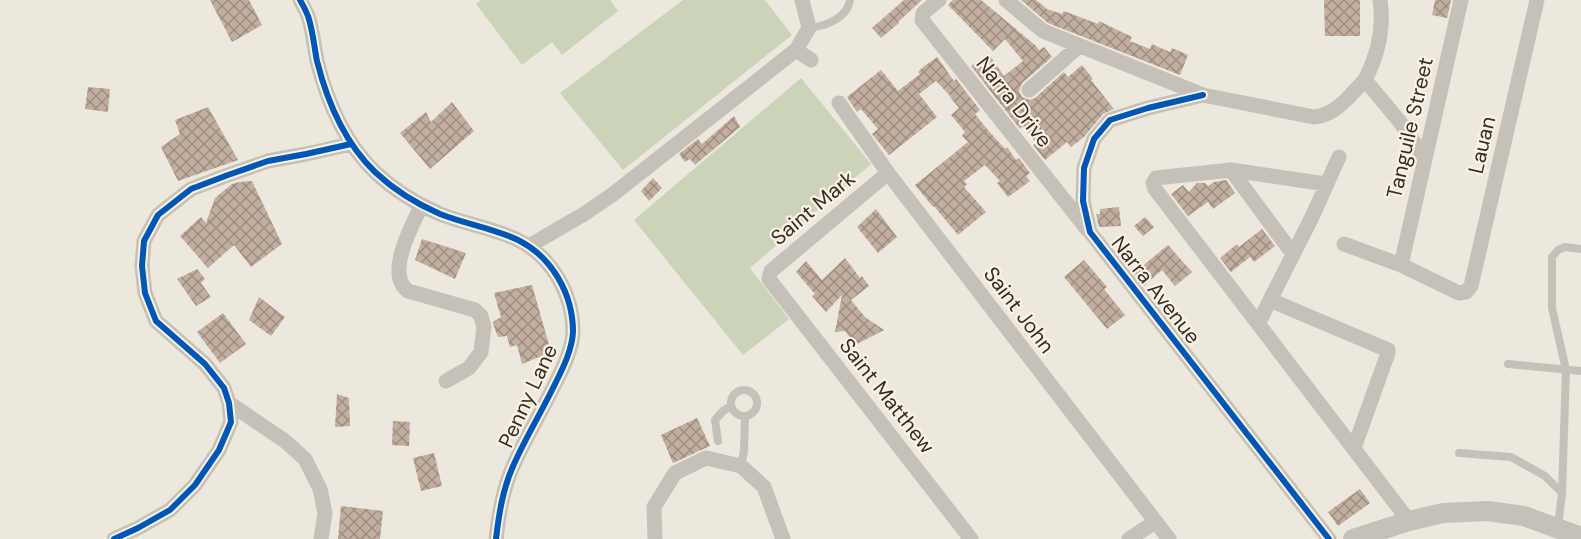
<svg xmlns="http://www.w3.org/2000/svg" width="1581" height="539" viewBox="0 0 1581 539" font-family="'DM Sans',sans-serif">
<style>
.garden{fill:#cbd3b8}
.building{fill:url(#building-cross-hatch)}
.lines{fill:none;stroke-linecap:round;stroke-linejoin:round}
.service{stroke:#c5c0b8;stroke-width:8}
.minor{stroke:#c5c0b8;stroke-width:15}
.tertiary{stroke:#c5c0b8;stroke-width:20}
.cycleway-casing{stroke:#faf3e5;stroke-width:10}
.cycleway{stroke:#0057b8;stroke-width:6}
.labels{text-anchor:middle;dominant-baseline:central;stroke-width:4.5;stroke-linejoin:round;paint-order:stroke}
.street-label{font-size:21px;fill:#362d26;stroke:#faf3e5}
</style>
<defs>
<pattern id="building-cross-hatch" width="8" height="8" patternUnits="userSpaceOnUse" patternTransform="scale(1.5)"><rect width="8" height="8" fill="#c2ae9f"/><path d="M0 0l8 8M0 8l8-8" fill="none" stroke="#9e8e81"/></pattern>
</defs>
<rect width="100%" height="100%" fill="#ede8de"/>
<!-- garden -->
<path class="garden" d="M481 0H610L618 11 562 55 552 42 522 65 476 4Z
M683 0H765L792 35 623 170 560 93Z
M801 78 871 164 750 268 789 319 743 355 634 220Z"/>
<!-- building -->
<path class="building" d="M210 0H249L262 25 232 42Z
M904 0H922L898 22 899 23 881 38 872 28Z
M953 0H981L1035 45 1039 50 1044 47 1052 57 1022 83 1019 91 1022 97 1030 100 1035 98 1064 72 1068 77 1082 65 1093 79 1091 80 1114 109 1103 114 1084 137 1071 147 1067 142 1045 160 1033 145 1036 143 1023 126 1020 129 971 66 988 53 1004 76 1023 61 1005 39 993 51 948 5Z
M1021 0H1036L1047 9 1062 14 1064 11 1098 24 1099 21 1132 37 1130 41 1150 49 1152 44 1170 52 1172 48 1188 55 1180 75 1048 23Z
M1324 0H1360V36H1325Z
M1435 0H1451L1447 18 1432 15Z
M937 57 954 81 956 79 980 110 975 114 987 129 1005 149 1007 147 1016 160 1019 158 1030 173 1026 176 1030 181 1008 197 997 183 1000 181 985 165 964 181 967 184 964 187 986 212 958 235 934 206 933 207 915 185 968 142 962 136 965 132 951 115 959 108 950 97H951L936 81 919 94 937 117 889 155 872 134 878 129 861 109 857 112 847 97 881 70 898 91 920 74 918 72 923 67Z
M88 87 110 89 108 112 85 109Z
M452 102 474 131 430 169 400 133 426 112 431 122Z
M208 107 238 160 178 181 161 147 180 134 175 120Z
M734 116 740 127 695 165 690 159 685 162 679 154 698 139 702 144Z
M653 178 662 188 649 201 641 191Z
M1226 180 1235 193 1213 209 1208 202 1188 216 1171 194 1183 185 1189 192 1197 183H1205L1208 186 1214 182Z
M252 181 282 244 251 267 234 245 208 268 180 236 201 217 206 223 215 198 232 184 239 182Z
M1119 207 1121 226 1099 227 1096 214H1100V209Z
M876 209 897 237 878 253 857 227Z
M1145 217 1154 227 1143 236 1134 226Z
M1262 229 1275 246 1254 262 1250 257 1231 272 1220 258 1237 244 1239 247Z
M422 239 466 253 455 279 415 260Z
M1168 245 1192 272 1175 286 1162 270 1144 286 1134 273Z
M845 258 860 278 862 276 869 286 851 300 865 317 884 330 855 345 845 331 835 332 842 295 826 312 812 296 815 294 796 272 806 261 822 280Z
M1084 260 1107 287 1104 289 1125 315 1107 329 1064 277Z
M197 269 205 279 201 283 211 297 196 306 177 279Z
M532 285 551 352 522 364 517 345 510 347 507 336 498 337 494 327 493 322 501 317 494 293Z
M259 297 285 317 271 336 249 320Z
M223 313 246 344 220 363 197 332Z
M337 394 349 398 350 426 335 427Z
M697 418 710 446 673 463 661 435Z
M393 421 410 422 409 446 392 445Z
M434 453 442 486 421 491 413 458Z
M1360 489 1370 503 1338 526 1328 512Z
M341 506 383 511 380 539H338Z"/>
<g class="lines">
<!-- service -->
<path class="service" d="M809 28C825 26 847 19 850 0
M1508 364 1581 371
M731 403a13 13 0 1 1 26 0a13 13 0 1 1-26 0Z
M718 441 715 420 723 411 731 406
M1459 453 1511 457 1545 476 1562 493 1558 527
M741 466 744 451 745 416
M1562 493 1566 370 1552 308V257L1558 250 1565 247 1581 249"/>
<!-- minor -->
<path class="minor" d="M300 0C303 5 306 11 308 16 313 31 314 46 317 61 327 101 345 143 375 172 393 189 417 204 440 214 465 224 493 228 518 240 552 257 573 294 573 332 572 350 563 368 555 384 542 411 526 437 514 464 503 488 499 513 496 539
M939 0 923 13 922 20 1087 229
M1006 0 1043 31 1203 95 1314 117C1330 115 1339 107 1350 96 1355 90 1362 84 1366 78 1378 54 1384 26 1380 0
M796 50 811 60
M1365 80 1400 122 1424 157
M1029 90 1079 46
M1203 95 1148 108 1110 120 1094 139 1084 168 1083 201 1090 232 1329 539
M839 103 888 173 1169 539
M1231 170 1156 178 1153 183 1155 189 1409 521
M888 173 771 271 769 279 971 539
M422 205C412 225 385 274 408 291L475 310 481 316 484 327 481 352 469 368 446 381
M1344 244 1401 265 1459 293 1466 292 1471 286 1537 0
M529 246 584 214 612 195 796 50 809 28 802 0
M1293 254 1231 170 1326 184
M1401 265 1461 0
M1270 300 1388 350V353L1354 448
M1258 324 1312 217 1339 157
M229 403 285 441 305 459 320 489 325 513 321 539
M114 539 138 528 170 510 195 485 219 450 231 422 229 403 224 388 205 364 156 321 145 293 142 266 144 241 158 215 191 189 228 175 268 161 306 154 351 144
M655 539 654 507 675 473 706 458 741 466 764 487 783 539
M1129 539 1155 522"/>
<!-- tertiary -->
<path class="tertiary" d="M1353 539 1409 521 1443 513 1488 511 1524 516 1581 537"/>
<!-- cycleway casing -->
<g class="cycleway-casing">
<path id="cycleway" d="M300 0C303 5 306 11 308 16 313 31 314 46 317 61 327 101 345 143 375 172 393 189 417 204 440 214 465 224 493 228 518 240 552 257 573 294 573 332 572 350 563 368 555 384 542 411 526 437 514 464 503 488 499 513 496 539
M1203 95 1148 108 1110 120 1094 139 1084 168 1083 201 1090 232 1329 539
M114 539 138 528 170 510 195 485 219 450 231 422 229 403 224 388 205 364 156 321 145 293 142 266 144 241 158 215 191 189 228 175 268 161 306 154 351 144"/>
</g>
<!-- cycleway -->
<use href="#cycleway" class="cycleway"/>
</g>
<g class="labels">
<!-- street labels -->
<g class="street-label">
<text transform="translate(1014 102) rotate(52)">Narra Drive</text>
<text transform="translate(1410 128) rotate(-77)">Tanguile Street</text>
<text transform="translate(1482 145) rotate(-77)">Lauan</text>
<text transform="translate(813 208) rotate(-40)">Saint Mark</text>
<text transform="translate(1156 290) rotate(52)">Narra Avenue</text>
<text transform="translate(1019 310) rotate(53)">Saint John</text>
<text transform="translate(528 396) rotate(-65)">Penny Lane</text>
<text transform="translate(887 396) rotate(52)">Saint Matthew</text>
</g>
</g>
</svg>
